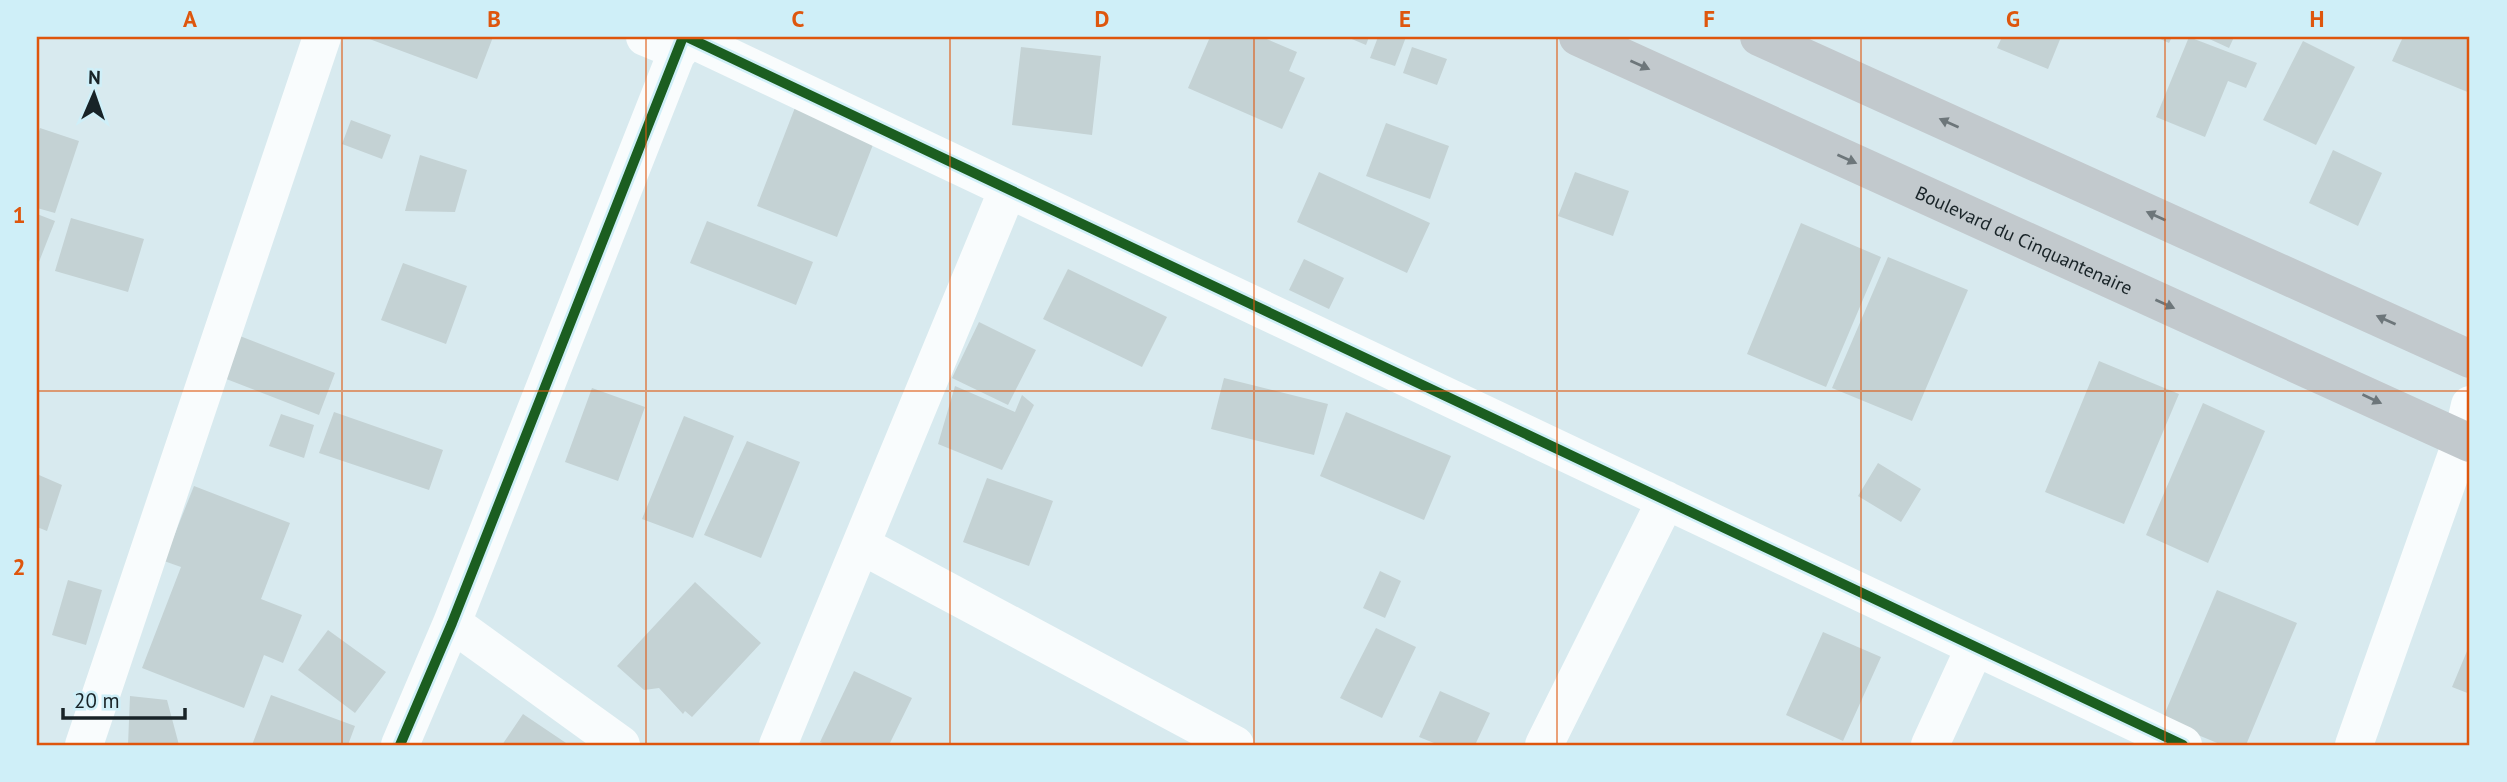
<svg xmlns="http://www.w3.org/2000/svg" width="2507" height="782" viewBox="0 0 2507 782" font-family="'PT Sans',sans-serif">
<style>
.building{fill:#c4d2d4}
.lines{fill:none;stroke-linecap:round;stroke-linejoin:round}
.minor{stroke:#f9fcfd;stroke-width:38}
.major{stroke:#c2c9cd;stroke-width:38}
.cycleway-casing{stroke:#cfeff8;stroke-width:15}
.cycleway{stroke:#1b5e20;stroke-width:10}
.oneway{fill:#6d767a}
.grid{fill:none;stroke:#de560d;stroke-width:2;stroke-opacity:0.55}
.labels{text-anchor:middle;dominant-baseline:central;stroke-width:5;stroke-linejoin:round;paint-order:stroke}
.street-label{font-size:19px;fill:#182327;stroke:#cfeff8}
.neatline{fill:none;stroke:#de560d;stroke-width:2.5}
.grid-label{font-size:23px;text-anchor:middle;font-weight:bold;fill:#de560d}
</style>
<rect width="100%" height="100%" fill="#d8eaef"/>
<!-- building -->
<path class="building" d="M364 37H493L477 79Z
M1210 37H1262L1297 52 1289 71 1305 78 1282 129 1188 88Z
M1347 37H1369L1366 45Z
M1378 37H1406L1395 66 1370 58Z
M2002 37H2061L2048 69 1997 48Z
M2156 37H2172L2169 43Z
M2189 37 2257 63 2246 88 2228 81 2205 137 2156 117Z
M2205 37H2234L2229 48Z
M2403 37H2470V93L2392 61Z
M2303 41 2355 67 2316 145 2263 120Z
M1021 47 1101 56 1092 135 1012 125Z
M1412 47 1447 59 1437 85 1403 73Z
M796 105 876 137 837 237 757 206Z
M351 120 391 135 382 159 342 144Z
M1386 123 1449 146 1430 199 1366 176Z
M40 128 79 141 55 213 37 208V138Z
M2333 150 2382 173 2358 226 2309 203Z
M420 155 467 170 455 212 405 211Z
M1319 172 1430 223 1407 273 1297 222Z
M1575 172 1629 191 1613 236 1558 216Z
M37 214 55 221 37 267Z
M71 218 144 239 128 292 55 271Z
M707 221 813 262 796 305 690 263Z
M1801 223 1881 257 1826 387 1747 354Z
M1888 257 1968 290 1912 421 1832 388Z
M1304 259 1344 278 1329 309 1289 290Z
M403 263 467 286 446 344 381 320Z
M1068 269 1167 317 1142 367 1043 319Z
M979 322 1036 350 1008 405 952 378Z
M232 333 335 373 319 415 216 375Z
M2099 361 2179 394 2124 524 2045 492Z
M1224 378 1328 404 1314 455 1211 429Z
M955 386 1015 412 1022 395 1034 405 1002 470 938 444Z
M592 388 645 407 618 481 565 462Z
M2203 403 2265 431 2208 563 2146 535Z
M334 412 443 450 429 490 319 453Z
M1346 412 1451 456 1424 520 1320 476Z
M281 414 314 425 304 458 269 446Z
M684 416 734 436 693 538 642 519Z
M747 441 800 462 761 558 704 535Z
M1878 463 1921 489 1901 522 1858 496Z
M39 475 62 485 47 531 37 527Z
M987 478 1053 501 1029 566 963 542Z
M194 486 290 523 261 599 302 615 283 663 264 655 244 708 142 668 181 567 164 561Z
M1380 571 1401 581 1385 618 1363 608Z
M68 580 102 590 86 645 52 635Z
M695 582 761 643 692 717 685 711 683 714 659 688 644 690 617 666Z
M2217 590 2297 623 2246 745H2222L2162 720Z
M1376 628 1416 647 1382 718 1340 698Z
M328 630 386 672 355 713 298 670Z
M1823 632 1881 657 1843 741 1786 715Z
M2470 644V694L2452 687Z
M854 671 912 698 889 745H828L820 742Z
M1440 691 1490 713 1475 745H1439L1419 737Z
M271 695 355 726 348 745H252Z
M130 696 167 700 179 745H128Z
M523 714 569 745H502Z"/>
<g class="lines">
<!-- minor -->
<path class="minor" d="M645 37 679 51
M687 37 2183 745
M861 545 1235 745
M452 623 621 745
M84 745 322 37
M400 745 452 623 683 37
M778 745 1008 189
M1544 745 1666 500
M1930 745 1975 647
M2354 745 2462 440 2470 405"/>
<!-- major -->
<g class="major">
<path id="s1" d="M1578 37 2470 443"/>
<path d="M1759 37 2470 359"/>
</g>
<!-- cycleway casing -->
<g class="cycleway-casing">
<path id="cycleway" d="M687 37 2183 745
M400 745 452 623 683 37"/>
</g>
<!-- cycleway -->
<use href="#cycleway" class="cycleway"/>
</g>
<!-- one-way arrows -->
<defs><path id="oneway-solid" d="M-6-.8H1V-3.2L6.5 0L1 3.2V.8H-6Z" transform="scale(1.75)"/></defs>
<g class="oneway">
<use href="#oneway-solid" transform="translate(1640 65) rotate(24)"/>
<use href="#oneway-solid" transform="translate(1949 123) rotate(-156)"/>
<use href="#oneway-solid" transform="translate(1847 159) rotate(24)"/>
<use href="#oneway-solid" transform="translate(2156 216) rotate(-156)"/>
<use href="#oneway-solid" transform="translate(2165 304) rotate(24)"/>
<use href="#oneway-solid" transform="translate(2386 320) rotate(-156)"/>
<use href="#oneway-solid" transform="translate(2372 399) rotate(25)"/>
</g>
<!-- grid -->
<path class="grid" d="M342 37V745M646 37V745M950 37V745M1254 37V745M1557 37V745M1861 37V745M2165 37V745M37 391H2470"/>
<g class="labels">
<!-- street labels -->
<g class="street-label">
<text stroke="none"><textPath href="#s1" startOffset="490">Boulevard du Cinquantenaire</textPath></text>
</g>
</g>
<!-- border -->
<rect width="2507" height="782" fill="none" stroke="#cfeff8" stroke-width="77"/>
<!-- north arrow -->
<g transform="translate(94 94) rotate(2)" stroke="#cfeff8" stroke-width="5" paint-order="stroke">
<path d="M0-5L12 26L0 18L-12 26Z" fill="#182327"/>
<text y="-10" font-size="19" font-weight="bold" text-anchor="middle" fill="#182327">N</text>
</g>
<!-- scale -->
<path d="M63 708v10h122v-10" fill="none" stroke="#182327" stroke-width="3.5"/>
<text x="74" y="708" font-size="21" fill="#182327" stroke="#cfeff8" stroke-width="5" paint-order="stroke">20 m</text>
<rect x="38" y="38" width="2430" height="706" class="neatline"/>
<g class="grid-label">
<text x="190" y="27">A</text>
<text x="494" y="27">B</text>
<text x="798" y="27">C</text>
<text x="1102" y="27">D</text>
<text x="1405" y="27">E</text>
<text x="1709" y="27">F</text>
<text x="2013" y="27">G</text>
<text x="2317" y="27">H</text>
<text x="19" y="223">1</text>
<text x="19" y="575">2</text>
</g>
</svg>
